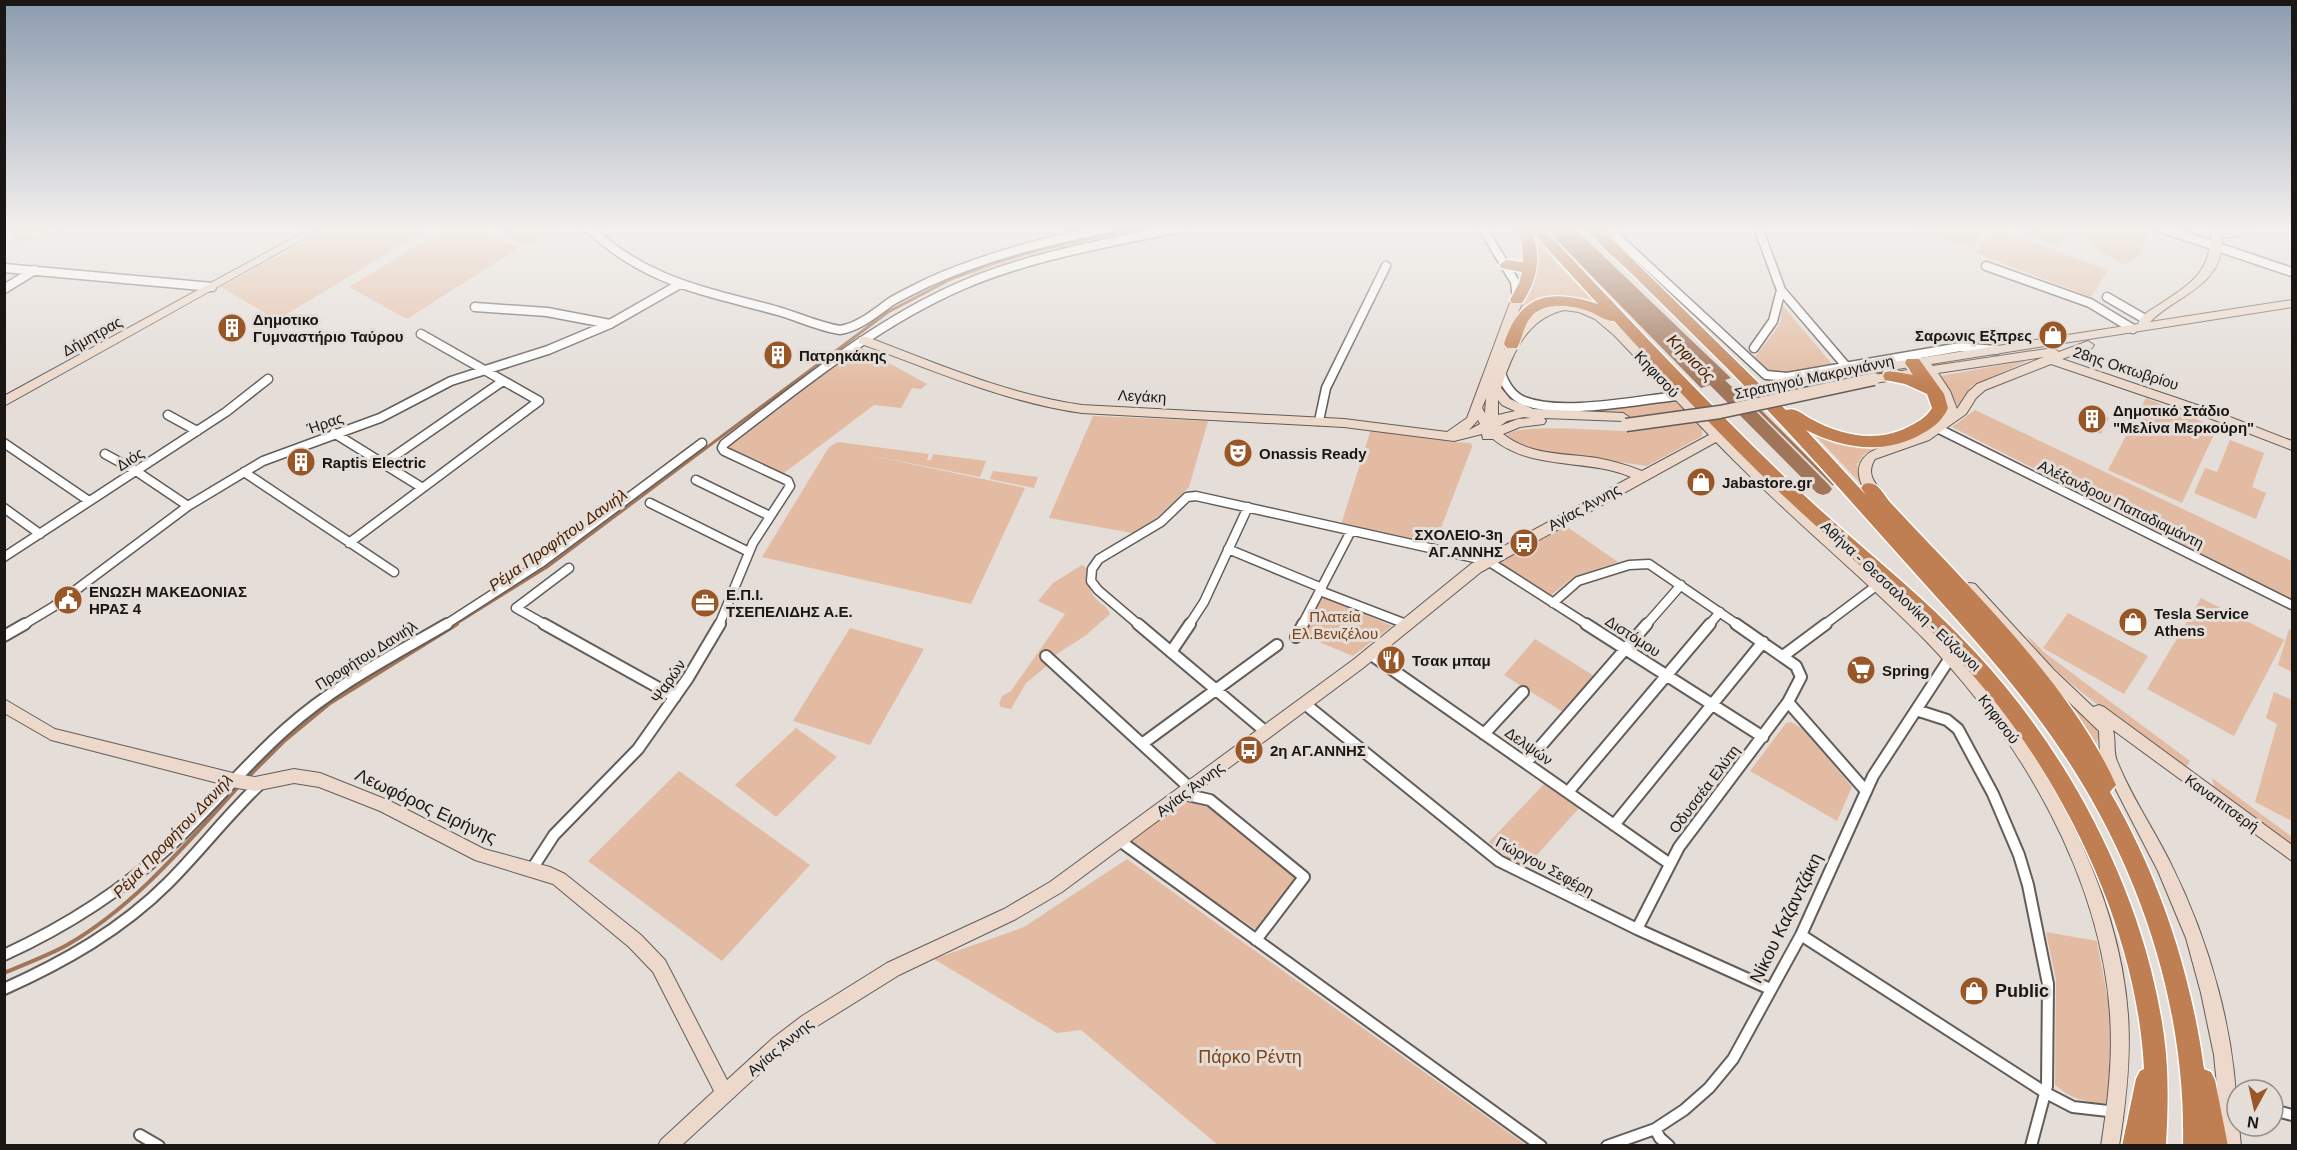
<svg xmlns="http://www.w3.org/2000/svg" width="2297" height="1150" viewBox="0 0 2297 1150" font-family="Arial,sans-serif">
<style>
.green{fill:#e3bba2}
.water{fill:#a17559}
.lines{fill:none;stroke-linecap:round;stroke-linejoin:round}
.stream-far1{stroke:#a17559;stroke-width:3}
.stream{stroke:#a17559;stroke-width:4}
.river{fill:#a17559;fill-rule:evenodd}
.street-far1-casing{stroke:#635d59;stroke-width:11}
.street-casing{stroke:#635d59;stroke-width:14}
.secondary-casing{stroke:#635d59;stroke-width:2}
.highway-casing{stroke:#fff;stroke-width:3}
.street-far1{stroke:#fff;stroke-width:8}
.street{stroke:#fff;stroke-width:10}
.secondary{fill:#ecd9cb;fill-rule:evenodd}
.highway{fill:#c07f53;fill-rule:evenodd}
.rail-casing{stroke:#7e7975;stroke-width:5}
.rail{stroke:#e4ddd8;stroke-width:3;stroke-dasharray:8;stroke-linecap:butt}
.secondary-bridge-casing{stroke:#635d59;stroke-width:15;stroke-linecap:butt}
.secondary-bridge{stroke:#ecd9cb;stroke-width:12}
.labels{text-anchor:middle;dominant-baseline:central;stroke-width:6;stroke-linejoin:round;paint-order:stroke}
.poi-label{font-size:15px;font-weight:bold;fill:#191614;stroke:#e4ddd8;text-anchor:start}
.street-label{font-size:15px;fill:#191614;stroke:#e4ddd8}
.park-label{font-size:15px;fill:#7e4317;stroke:#e4ddd8}
.water-label{font-size:16px;font-style:italic;fill:#4b2000;stroke:#e4ddd8}
.near-street-label{font-size:18px;fill:#191614;stroke:#e4ddd8}
.near-poi-label{font-size:18px;font-weight:bold;fill:#191614;stroke:#e4ddd8;text-anchor:start}
.near-park-label{font-size:18px;fill:#7e4317;stroke:#e4ddd8}
</style>
<rect width="100%" height="100%" fill="#e4ddd8"/>
<!-- green -->
<path class="green" d="M96 227H157L8 242 12 236Z
M331 227H423L426 230 277 320 221 287Z
M448 227H476L518 248 407 319 349 287Z
M490 227H560L528 247Z
M1152 227H1170L976 276 965 274 1039 252Z
M1901 227H1982L1975 248Z
M1991 227H1992L2108 270 2091 297 1976 253Z
M2015 227H2151L2139 256 2125 265 2095 249 2092 240 2070 232 2058 245 2014 230Z
M1533 241H1535L1597 305 1528 307 1518 313Z
M1782 305 1832 364 1781 374 1766 372 1752 361 1778 327 1781 320Z
M860 347 927 384 921 389 912 388 901 408 874 405 780 476 728 448Z
M2023 361 2026 362 1971 386 1958 406 1940 376Z
M2146 398 2217 428 2182 503 2108 470Z
M1674 400 1702 427V436L1647 466 1535 450 1521 446 1506 436C1515 422 1606 431 1628 431L1621 413 1556 411Z
M1975 410 2292 561 2291 599 1952 427Z
M2089 410 2109 418 2101 434 2082 426Z
M1093 416 1208 421 1189 487 1158 517 1132 533 1049 518Z
M1371 429 1452 442 1471 443 1472 447 1434 546 1341 525Z
M1814 434 1877 447 1864 454 1857 464 1861 484Z
M2230 440 2264 453 2252 487 2266 493 2256 519 2194 493 2205 468 2217 472Z
M838 442 929 454 927 460H931L933 454 986 461 980 477 864 454 1025 488 971 604 762 557 829 447Z
M993 471 1038 477 1034 488 990 479Z
M1563 524 1618 562 1573 577 1550 596 1496 562Z
M1082 565 1087 569C1089 579 1088 591 1096 599 1102 605 1107 606 1110 614L1085 636 1055 655 1047 650 1042 657 1048 665 1026 683 1011 709 1001 707 999 704 1002 696 1011 691 1065 614 1038 601 1053 583Z
M1322 596 1392 626 1353 656 1302 635Z
M2201 598 2284 640 2234 736 2147 689Z
M2068 613 2148 656 2124 694 2043 648Z
M850 628 924 649 870 745 793 721Z
M2289 629 2292 630V672L2278 665Z
M2026 634 2045 653 2190 761 2186 768C2142 735 2052 680 2026 634Z
M1535 639 1599 679 1568 715 1504 675Z
M2057 692 2100 731 2095 749Z
M2274 692 2292 700V821L2255 802 2277 724 2266 718Z
M1791 722 1802 728 1852 787 1837 821 1750 771 1786 723Z
M796 728 837 757 776 817 735 785Z
M679 771 810 865 722 961 588 861Z
M2212 778 2292 837V845L2214 787Z
M1545 783 1580 807 1526 867 1509 859 1489 842Z
M1184 799 1215 809 1297 878 1258 931 1128 842Z
M1127 859 1526 1145H1218L1081 1030 1057 1033 934 959 1024 927Z
M2046 932 2097 941 2110 1012 2109 1103C2089 1104 2071 1099 2055 1085L2056 980Z"/>
<!-- water -->
<path class="water" d="M1544 227H1573L1731 378 1701 388Z"/>
<g class="lines">
<!-- stream-far1 -->
<path class="stream-far1" d="M1718 382 1743 393 1751 402
M1758 409 1833 484
M454 625 547 567 888 312 951 279 991 264 1038 250 1143 227"/>
<!-- stream -->
<path class="stream" d="M246 779 284 741 330 703 457 624
M4 973C25 964 47 956 67 945 135 906 187 843 239 786"/>
<!-- river -->
<path class="river" d="M1702 362 1708 363 1829 485 1832 489 1829 493 1823 495 1817 493 1696 371 1694 367 1696 363Z"/>
<!-- street-far1 casing -->
<g class="street-far1-casing">
<path id="street-far1" d="M587 227C648 283 702 290 778 311 799 317 819 327 840 330 860 327 876 312 892 301 904 294 917 288 929 282 989 255 1051 240 1115 227
M1482 227 1515 282 1517 298
M1606 227 1766 375 1787 377 1960 347 1996 350
M1758 227 1781 290 1846 366
M2158 227 2292 272
M1986 266 2090 303 2133 329
M4 268 212 287
M4 289 35 270
M2107 297 2145 319
M475 307 547 312 610 324
M1754 348 1773 321 1781 290
M1501 373C1505 385 1512 396 1524 401 1563 416 1636 400 1678 396
M168 415 197 431
M1319 421 1326 388 1386 266
M1937 428 2292 605
M334 433 421 487
M4 443 89 501
M105 454 136 471 188 506
M383 464 503 381
M244 472 394 572
M696 480 770 516
M650 503 749 552
M4 508 40 534
M349 543 539 401 421 334
M1228 549 1322 588
M4 557 226 412 268 379
M1320 591 1406 624
M1553 603 1578 581 1629 565 1649 564 1738 625
M23 625 53 607 188 506 263 461 380 418 451 381 548 350 610 324 680 284
M445 625 541 563 702 443
M546 625 516 608 569 568
M719 625 753 543 790 486 788 481 724 451 722 448 724 444C800 386 875 323 963 285 1033 255 1110 243 1184 227
M1139 625 1098 590 1091 581 1092 569 1099 559 1161 522 1187 497 1196 496 1488 561 1588 625
M1189 625 1204 602 1248 507
M1302 625 1351 531
M1646 625 1681 585
M1709 625 1720 612
M1824 625 1876 586"/>
</g>
<!-- street casing -->
<g class="street-casing">
<path id="street" d="M544 624 675 697
M1138 624 1266 732
M1586 624 1763 737
M4 636 25 624
M1296 637 1303 624
M1171 652 1190 624
M1370 654 1670 864
M1046 656 1191 789
M1783 656 1826 624
M1788 702 1866 791
M1305 704 1499 861 1637 929 1770 989
M1916 710 1947 720 1958 729 1993 794 2019 855 2028 885 2048 984 2047 1086 2031 1146
M1484 734 1523 692
M1142 744 1277 645
M1526 763 1647 624
M1568 792 1710 624
M1183 794 1210 800 1304 877 1256 940
M1614 825 1763 642
M1120 841 1541 1146
M532 869 554 835 638 749 688 678 720 624
M1637 929 1679 847 1788 702 1801 677 1796 666 1736 624
M1801 935 2046 1093 2073 1107 2117 1112
M4 955C65 927 122 891 171 845 211 807 246 764 287 728 335 685 392 656 447 624
M4 989C64 962 121 930 168 883 200 851 228 814 261 783
M2273 1110 2292 1115
M1655 1129 1660 1138 1669 1146
M140 1135 159 1146
M1607 1146 1655 1129 1684 1110 1709 1088 1733 1059 1801 935 1873 776 1950 658"/>
</g>
<!-- secondary casing -->
<g class="secondary-casing">
<path id="secondary" d="M313 227H325L4 406V396Z
M2211 227H2221V230C2234 232 2243 226 2255 227L2237 237H2222C2225 286 2176 295 2150 322L2292 300V307L1931 364 1933 366 2053 348 2059 352 2088 341 2094 345 2092 348 2062 359 2212 410 2292 441V450L2204 416 2051 364 1985 390 1976 398 1966 414 1929 440 1875 459C1865 475 1876 483 1884 496L1878 501C1870 498 1865 492 1862 485 1846 448 1893 445 1917 435 1927 431 1936 422 1944 416 1946 400 1937 387 1927 375L1874 383 1868 379 1874 375 1922 368V365L1867 374 1861 370 1863 367 2138 324C2141 315 2149 311 2157 306 2191 284 2213 271 2211 227ZM2044 357 1977 384 1968 392 1957 409 1950 391 1938 373Z
M1517 296 1523 300 1504 350C1538 296 1572 289 1622 329 1678 389 1735 449 1795 505 1848 554 1905 600 1954 653 2041 747 2119 885 2128 1015 2131 1059 2126 1102 2119 1146H2101C2108 1102 2113 1059 2110 1014 2101 877 2021 740 1927 642 1859 573 1783 512 1716 442L1481 572 1363 668 1062 892 1016 919 899 975 814 1028 785 1050 681 1146H658L661 1140 714 1091 653 972 629 947 553 884 475 860 380 811 319 787 294 783 255 791 237 788 51 740 4 713V699L55 729 237 774 255 777 294 769 320 773 390 801 484 849 550 867 565 874 641 935 665 960 727 1080 773 1038 802 1016 887 963 1004 909 1050 882 1353 660 1471 564 1631 477C1586 458 1532 471 1493 439H1483L1482 434 1454 441 1344 427 1082 413C1004 402 933 370 859 343V337H867C938 364 1006 394 1082 405L1344 419 1447 432 1467 418 1511 300ZM1564 310 1579 312 1595 319 1614 335 1709 435 1642 471C1627 465 1613 461 1597 458 1564 453 1531 456 1503 434L1520 427 1544 424 1546 421 1544 418 1623 421 1629 417 1623 413 1533 409 1510 399 1501 388C1512 354 1526 319 1564 310ZM1486 398 1485 413 1482 408ZM1498 400 1502 405 1515 411 1498 415ZM1524 417 1531 418 1518 419 1500 426 1507 421ZM1478 420 1480 424 1469 430Z
M1970 583 1975 584 2054 670 2093 707 2099 705 2104 707 2292 845V861L2113 730C2116 740 2113 752 2117 761 2131 796 2153 828 2170 862 2210 942 2237 1036 2237 1126H2239L2241 1146H2223L2214 1055 2201 993 2186 938 2158 871 2100 759 2099 731 2044 678 1965 592 1963 588 1965 584Z"/>
</g>
<!-- highway casing -->
<g class="highway-casing">
<path id="highway" d="M1516 227H1542C1624 314 1705 401 1792 484 1852 541 1919 591 1975 652 2071 755 2145 896 2164 1036 2169 1072 2168 1109 2166 1146H2122L2136 1079 2140 1071 2144 1069C2137 924 2058 767 1961 662 1908 604 1846 555 1789 501 1728 444 1671 383 1614 321 1605 321 1597 314 1588 311 1570 304 1540 301 1528 321 1523 329 1522 339 1517 348H1507L1504 344C1520 293 1551 289 1598 304L1532 232C1542 258 1537 281 1522 303H1512L1510 300 1519 283 1522 272 1501 268 1499 265 1506 260 1523 262 1522 245Z
M1585 227H1600L1786 410C1796 407 1803 415 1811 419 1840 435 1875 443 1906 428 1916 423 1926 418 1932 408L1927 394 1905 384 1885 380 1883 376 1885 372 1891 371 1913 375 1905 363 1907 359H1919L1944 394 1948 408C1942 422 1931 429 1918 436 1881 455 1841 448 1806 430L1866 495 1861 488 1864 484C1877 480 1882 492 1889 501 1965 583 2071 684 2116 785L2110 792C2159 876 2191 973 2204 1069L2211 1072 2215 1080 2228 1146H2183C2186 1013 2144 881 2074 770 2027 695 1965 629 1906 563 1847 497 1788 430 1726 367 1695 336 1664 306 1633 275 1617 260 1599 245 1585 227Z"/>
</g>
<!-- street-far1 -->
<use href="#street-far1" class="street-far1"/>
<!-- street -->
<use href="#street" class="street"/>
<!-- secondary -->
<use href="#secondary" class="secondary"/>
<!-- highway -->
<use href="#highway" class="highway"/>
<!-- rail casing -->
<g class="rail-casing">
<path id="rail" d="M4 233 62 227"/>
</g>
<!-- rail -->
<use href="#rail" class="rail"/>
<!-- secondary-bridge casing -->
<g class="secondary-bridge-casing">
<path id="secondary-bridge" d="M1626 425 1720 412 1874 379"/>
</g>
<!-- secondary-bridge -->
<use href="#secondary-bridge" class="secondary-bridge"/>
</g>
<!-- sky -->
<linearGradient id="sky" x2="0" y2="1"><stop stop-color="#8b9baf"/><stop offset="0.59" stop-color="#f3f0ed"/><stop offset="1" stop-color="#f3f0ed" stop-opacity="0"/></linearGradient>
<rect width="2297" height="388" fill="url(#sky)"/>
<!-- icons -->
<defs>
<g id="building-disc" transform="scale(1.5)"><circle r="9.5" fill="#995626" stroke="#e4ddd8"/><path d="M-4-6H4V6H1V3H-1V6H-4ZM-2.5-4.3h1.7v1.8h-1.7ZM.8-4.3h1.7v1.8H.8ZM-2.5-1h1.7V.8h-1.7ZM.8-1h1.7V.8H.8Z" fill="#fff"/></g>
<g id="shop-disc" transform="scale(1.5)"><circle r="9.5" fill="#995626" stroke="#e4ddd8"/><path d="M-5-2.5h2.3a2.7 3.5 0 0 1 5.4 0H5L5.5 6h-11ZM-1.5-2.5h3a1.5 2.3 0 0 0-3 0Z" fill="#fff"/></g>
<g id="theatre-disc" transform="scale(1.5)"><circle r="9.5" fill="#995626" stroke="#e4ddd8"/><path d="M-5-5.5Q0-4 5-5.5V0Q5 5 0 6Q-5 5-5 0ZM-3.3-2.5H-1v1.5H-3.3ZM1-2.5H3.3v1.5H1ZM-2.8 1Q0 5.5 2.8 1Z" fill="#fff"/></g>
<g id="bus-disc" transform="scale(1.5)"><circle r="9.5" fill="#995626" stroke="#e4ddd8"/><path d="M-5-6H5V4H4V6H2V4H-2V6H-4V4H-5ZM-3.5-4V0h7V-4ZM-3.5 1.2v1.5H-2V1.2ZM2 1.2v1.5H3.5V1.2Z" fill="#fff"/></g>
<g id="civic-disc" transform="scale(1.5)"><circle r="9.5" fill="#995626" stroke="#e4ddd8"/><path d="M-.6-6.5H3V-4.5H.6V-3L4-1V1h2V6H-6V1h2V-1L-.6-3ZM-1.2 2.5V6h2.4V2.5Z" fill="#fff"/></g>
<g id="office-disc" transform="scale(1.5)"><circle r="9.5" fill="#995626" stroke="#e4ddd8"/><path d="M-6-3h4V-5.5h4V-3h4V5H-6ZM-1-4.5V-3h2v-1.5ZM-6 0V1H6V0Z" fill="#fff"/></g>
<g id="restaurant-disc" transform="scale(1.5)"><circle r="9.5" fill="#995626" stroke="#e4ddd8"/><path d="M-5-6h1v4h1v-4h1v4h1v-4h1v5L-1.5 .5V6h-2V.5L-5-1ZM5-6V6H3V1.5H1.5Q1.5-4 5-6Z" fill="#fff"/></g>
<g id="supermarket-disc" transform="scale(1.5)"><circle r="9.5" fill="#995626" stroke="#e4ddd8"/><path d="M-6-5.5h2.5l.6 2H6L4.5 2H-2.5L-4.4-4H-6ZM-1.5 3.2a1.3 1.3 0 1 0 .1 0ZM3 3.2a1.3 1.3 0 1 0 .1 0Z" fill="#fff"/></g>
</defs>
<g fill-rule="evenodd">
<use href="#building-disc" x="232" y="328"/>
<use href="#shop-disc" x="2053" y="335"/>
<use href="#building-disc" x="778" y="355"/>
<use href="#building-disc" x="2092" y="419"/>
<use href="#theatre-disc" x="1238" y="453"/>
<use href="#building-disc" x="301" y="462"/>
<use href="#shop-disc" x="1701" y="482"/>
<use href="#bus-disc" x="1524" y="543"/>
<use href="#civic-disc" x="68" y="600"/>
<use href="#office-disc" x="705" y="603"/>
<use href="#shop-disc" x="2133" y="622"/>
<use href="#restaurant-disc" x="1391" y="660"/>
<use href="#supermarket-disc" x="1861" y="670"/>
<use href="#bus-disc" x="1249" y="750"/>
<use href="#shop-disc" x="1974" y="991"/>
</g>
<g class="labels">
<!-- poi labels -->
<g class="poi-label">
<text x="253" y="319">Δημοτικο<tspan x="253" dy="17">Γυμναστήριο Ταύρου</tspan></text>
<text x="2032" y="335" text-anchor="end">Σαρωνις Εξπρες</text>
<text x="799" y="355">Πατρηκάκης</text>
<text x="2113" y="410">Δημοτικό Στάδιο<tspan x="2113" dy="17">"Μελίνα Μερκούρη"</tspan></text>
<text x="1259" y="453">Onassis Ready</text>
<text x="322" y="462">Raptis Electric</text>
<text x="1722" y="482">Jabastore.gr</text>
<text x="1503" y="534" text-anchor="end">ΣΧΟΛΕΙΟ-3η<tspan x="1503" dy="17">ΑΓ.ΑΝΝΗΣ</tspan></text>
<text x="89" y="591">ΕΝΩΣΗ ΜΑΚΕΔΟΝΙΑΣ<tspan x="89" dy="17">ΗΡΑΣ 4</tspan></text>
<text x="726" y="594">Ε.Π.Ι.<tspan x="726" dy="17">ΤΣΕΠΕΛΙΔΗΣ Α.Ε.</tspan></text>
<text x="2154" y="613">Tesla Service<tspan x="2154" dy="17">Athens</tspan></text>
<text x="1412" y="660">Τσακ μπαμ</text>
<text x="1882" y="670">Spring</text>
<text x="1270" y="750">2η ΑΓ.ΑΝΝΗΣ</text>
</g>
<!-- street labels -->
<g class="street-label">
<text transform="translate(92 336) rotate(-29)">Δήμητρας</text>
<text transform="translate(2126 368) rotate(18)">28ης Οκτωβρίου</text>
<text transform="translate(1657 374) rotate(47)">Κηφισού</text>
<text transform="translate(1814 377) rotate(-12)">Στρατηγού Μακρυγιάννη</text>
<text transform="translate(1142 396) rotate(3)">Λεγάκη</text>
<text transform="translate(325 423) rotate(-19)">Ήρας</text>
<text transform="translate(130 459) rotate(-33)">Διός</text>
<text transform="translate(2121 504) rotate(26)">Αλέξανδρου Παπαδιαμάντη</text>
<text transform="translate(1584 507) rotate(-29)">Αγίας Άννης</text>
<text transform="translate(1901 596) rotate(43)">Αθήνα - Θεσσαλονίκη - Εύζωνοι</text>
<text transform="translate(1633 636) rotate(33)">Διστόμου</text>
<text transform="translate(366 655) rotate(-32)">Προφήτου Δανιήλ</text>
<text transform="translate(668 681) rotate(-56)">Ψαρών</text>
<text transform="translate(1999 719) rotate(53)">Κηφισού</text>
<text transform="translate(1529 746) rotate(35)">Δελψών</text>
<text transform="translate(1190 789) rotate(-37)">Αγίας Άννης</text>
<text transform="translate(1704 789) rotate(-53)">Οδυσσέα Ελύτη</text>
<text transform="translate(2222 803) rotate(36)">Καναπιτσερή</text>
<text transform="translate(1545 866) rotate(28)">Γιώργου Σεφέρη</text>
<text transform="translate(780 1047) rotate(-40)">Αγίας Άννης</text>
</g>
<!-- park labels -->
<g class="park-label">
<text x="1335" y="616">Πλατεία<tspan x="1335" dy="17">Ελ.Βενιζέλου</tspan></text>
</g>
<!-- water labels -->
<g class="water-label">
<text transform="translate(1691 358) rotate(45)">Κηφισός</text>
<text transform="translate(558 540) rotate(-35)">Ρέμα Προφήτου Δανιήλ</text>
<text transform="translate(173 836) rotate(-46)">Ρέμα Προφήτου Δανιήλ</text>
</g>
<!-- near-street labels -->
<g class="near-street-label">
<text transform="translate(426 806) rotate(25)">Λεωφόρος Ειρήνης</text>
<text transform="translate(1786 918) rotate(-64)">Νίκου Καζαντζάκη</text>
</g>
<!-- near-poi labels -->
<g class="near-poi-label">
<text x="1995" y="991">Public</text>
</g>
<!-- near-park labels -->
<g class="near-park-label">
<text x="1250" y="1057">Πάρκο Ρέντη</text>
</g>
</g>
<!-- border -->
<rect width="2297" height="1150" fill="none" stroke="#191614" stroke-width="12"/>
<!-- north arrow -->
<g transform="translate(2255 1108) rotate(188)"><circle r="28" fill="#e4ddd8" stroke="#938d8a" stroke-width="1.5"/>
<path d="M0-4.5L10 22L0 15L-10 22Z" fill="#995626"/>
<text y="-9" font-size="16" font-weight="bold" text-anchor="middle" fill="#191614">N</text>
</g>
</svg>
